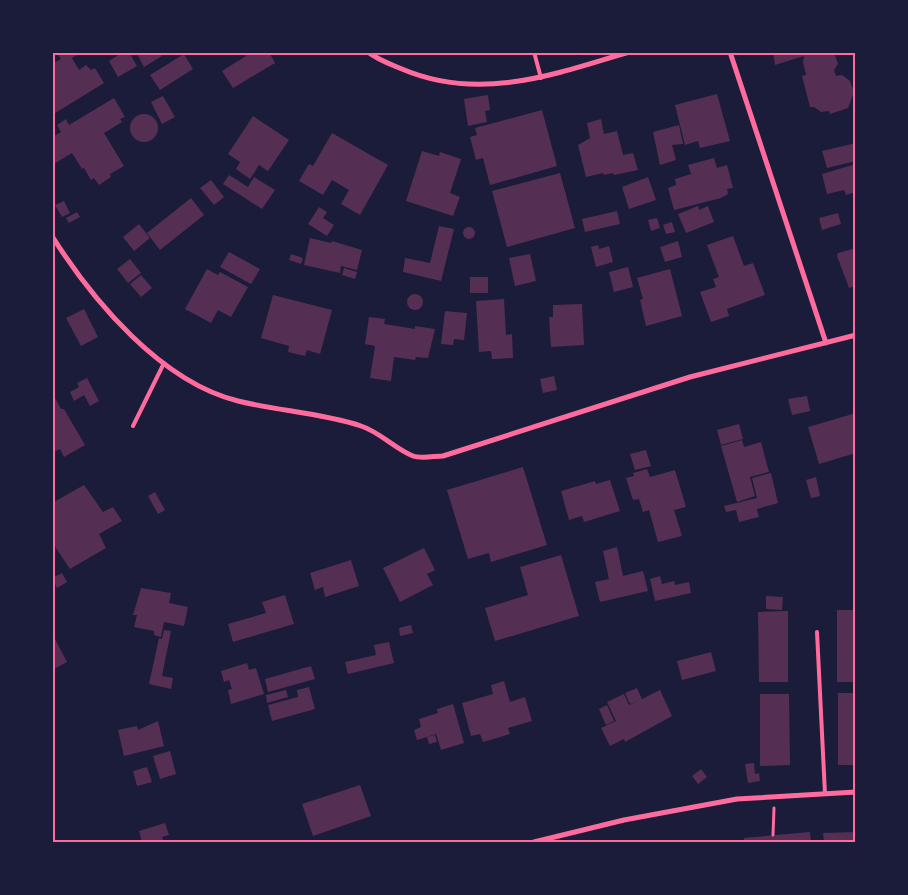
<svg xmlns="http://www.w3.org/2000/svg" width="908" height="895" viewBox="0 0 908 895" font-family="Signika,sans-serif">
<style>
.building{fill:#542f53}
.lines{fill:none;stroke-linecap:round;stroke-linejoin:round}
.path{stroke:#ff6b9d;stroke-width:3}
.service{stroke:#ff6b9d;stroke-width:4}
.minor{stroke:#ff6b9d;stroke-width:5}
.neatline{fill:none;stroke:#ff6b9d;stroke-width:2}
</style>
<rect width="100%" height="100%" fill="#1b1b3a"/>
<!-- building -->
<path class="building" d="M59 52H81L72 58 79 70 86 65 91 70 95 68 104 83 52 115V64L61 59 57 53Z
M123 52H129L137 66 118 77 109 61Z
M136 52H160L162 56 144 67Z
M244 52H269L275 63 233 88 222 71 246 56Z
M773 52H834L838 64 834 70 836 76 842 75 850 81 854 92 848 108 830 114 829 111 821 112 814 107H810L802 76 806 75 803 62 804 56 775 65Z
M184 54 193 69 160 90 150 75Z
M717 94 730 141 700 148 698 141 685 145 675 105Z
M488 95 490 110 485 111 487 122 468 126 464 99Z
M163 96 175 117 162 124 151 102Z
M114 98 125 117 120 119 122 122 104 133 124 166 110 174 111 177 99 185 94 178 91 180 84 168 82 169 72 153 52 165V137L61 132 57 125 66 119 69 125Z
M542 110 557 166 490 185 483 158 476 160 470 137 477 135 475 128Z
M130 128a14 14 0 1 1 28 0a14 14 0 1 1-28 0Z
M253 116 289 140 268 171 259 165 250 179 236 169 240 162 228 154Z
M601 119 604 134 617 131 623 155 633 153 638 170 614 175 613 173 604 175 603 173 586 177 578 145 590 138 587 123Z
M679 125 683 144 672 145 676 160 660 165 653 132Z
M332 133 388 165 360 215 341 204 349 190 332 180 323 195 299 181 309 164 313 166Z
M856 143V161L827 168 822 151Z
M422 151 439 156 440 152 461 159 450 193 460 197 453 216 406 201Z
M714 158 717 168 727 165 733 188 727 189 728 194 721 198 674 210 668 188 676 185 675 179 691 174 688 165Z
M856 164V192L846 195 844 190 827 194 822 174Z
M560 173 575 228 507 247 492 191Z
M229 175 248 187 254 177 275 190 262 209 223 184Z
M648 177 656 200 629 209 622 187Z
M211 180 224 197 214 205 200 188Z
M191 198 204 215 160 250 147 233Z
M64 201 70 213 62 217 55 205Z
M698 206 699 210 708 206 714 222 686 233 678 214Z
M319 207 327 212 323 218 334 225 327 236 308 224Z
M617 211 620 224 585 232 582 219Z
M77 212 80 217 69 223 66 218Z
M838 213 841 224 822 230 819 218Z
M657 218 660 228 651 231 648 220Z
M672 222 675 232 666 234 663 225Z
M139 224 150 238 134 251 123 237Z
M439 226 454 229 441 281 403 272 405 258 430 263Z
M463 233a6 6 0 1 1 12 0a6 6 0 1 1-12 0Z
M733 236 744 266 753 263 765 295 727 309 729 316 711 322 700 292 716 287 713 279 719 277 707 245Z
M310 238 331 243 332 241 362 250 357 270 341 266 340 273 304 265Z
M678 241 682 257 665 262 660 247Z
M598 245 599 249 609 246 613 262 596 267 591 247Z
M856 248V286L849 288 837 256 838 253Z
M229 252 260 269 251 284 220 267Z
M291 254 303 258 301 264 289 260Z
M530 254 536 281 515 286 509 258Z
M130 259 141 273 128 283 117 269Z
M628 267 633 287 614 292 609 272Z
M344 268 357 272 355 279 342 275Z
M207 269 218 275 220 272 248 287 231 317 218 310 211 323 185 309Z
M670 269 682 316 646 326 640 300 643 299 637 278Z
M141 275 152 288 141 297 130 284Z
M470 277H488V293H470Z
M407 302a8 8 0 1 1 16 0a8 8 0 1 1-16 0Z
M273 295 332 310 320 354 307 350 305 356 288 352 289 346 261 338Z
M504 299 506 335 512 334 513 358 492 359 491 351 479 352 476 301Z
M582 304 584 345 551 347 549 317H553V305Z
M84 309 98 337 81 346 66 318Z
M445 311 467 313 464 340 454 339 453 345 441 344Z
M369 317 385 319 384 324 415 329V326L435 329 428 358 416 357 415 360 394 357 391 381 370 378 375 346 365 344Z
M554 376 557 390 543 393 540 379Z
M87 378 99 401 90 406 84 395 74 401 70 392 79 387 77 383Z
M807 396 810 411 792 415 788 399Z
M55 398 61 409H64L85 445 64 457 60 449 52 453V400Z
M856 413V453L819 464 808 427Z
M739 424 743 439 721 445 717 430Z
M742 440 744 447 761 442 769 472 750 477 755 496 737 502 721 446Z
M646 450 651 466 635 470 630 454Z
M523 467 547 545 491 562 489 553 468 559 447 490Z
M647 469 650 477 675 470 686 507 674 510 682 536 658 542 649 510 643 512 639 499 633 500 626 478 634 476 633 473Z
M771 473 778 503 757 509 759 517 739 522 736 510 726 512 724 506 757 498 752 478Z
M816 477 820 496 811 498 806 480Z
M610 480 620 511 584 522 582 516 569 520 561 491 595 481 596 484Z
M84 485 103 512 113 507 122 521 99 534 106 548 70 569 52 542V503Z
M155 492 165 510 158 514 148 496Z
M617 547 623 576 643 571 648 591 600 602 595 582 609 579 603 551Z
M424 548 435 570 427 574 433 585 400 602 383 568Z
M561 555 579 616 495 641 485 608 528 595 520 567Z
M351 560 359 586 325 597 323 587 315 590 310 573Z
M62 573 67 582 57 588 52 578Z
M660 576 662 584 674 581 675 585 689 582 691 593 655 601 650 579Z
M141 588 171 593 169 603 188 607 184 626 164 622 161 637 154 635V631L134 627 137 615H133Z
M285 595 294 624 233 642 228 624 266 613 262 602Z
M766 596 783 597 782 610 766 609Z
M837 610H856V682H837Z
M788 611V682H759L758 612Z
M411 625 413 633 400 636 399 628Z
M164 630 171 631 162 676 173 678 171 689 149 684 159 638 162 639Z
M55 639 67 662 54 669 52 640Z
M389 642 394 663 348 674 345 662 376 655 374 645Z
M711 652 716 671 682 680 677 661Z
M247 663 249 670 256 668 264 694 231 704 228 690 232 689 229 680 224 682 221 671Z
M311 666 315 679 268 692 265 679Z
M504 681 510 702 525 697 532 721 508 728 510 734 483 742 480 734 471 736 462 703 493 694 491 685Z
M309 687 315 709 272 721 268 705 298 697 297 690Z
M637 688 642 699 660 690 672 716 625 742 624 739 610 746 601 728 616 721 607 702 624 694 629 705 640 700 630 704 625 693Z
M286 690 288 697 267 703 266 695Z
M838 693H856V765H838Z
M760 694H789L790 765 760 766Z
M453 704 464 743 441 750 436 734 417 740 414 730 421 727 419 719 438 713 437 709Z
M607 705 614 721 606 725 599 709Z
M158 721 164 746 124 756 118 730 137 726 138 730Z
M435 735 437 742 429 744 427 737Z
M170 751 176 774 160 779 153 756Z
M754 763 755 774 759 773 760 781 748 783 745 764Z
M147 767 152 782 137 786 133 771Z
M701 769 707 777 698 784 692 776Z
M360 785 371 816 313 836 302 804Z
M165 823 169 835 162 837 164 842H142L139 831Z
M810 832 811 842H744V838Z
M856 832V840L824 842 823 833Z"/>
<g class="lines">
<!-- path -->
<path class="path" d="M773 835 774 808"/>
<!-- service -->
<path class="service" d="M534 52 541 78
M133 426 164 363
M817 632 825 794"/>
<!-- minor -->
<path class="minor" d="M368 52C378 60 390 64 402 69 479 102 553 75 629 52
M730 52 826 343
M52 236C93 301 161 382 238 401 278 411 322 413 361 426 380 432 395 449 413 456 421 459 435 456 443 456L690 377 856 335
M534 842 624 820 737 799 856 792"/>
</g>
<!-- border -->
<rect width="908" height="895" fill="none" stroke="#1b1b3a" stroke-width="108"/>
<rect x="54" y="54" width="800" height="787" class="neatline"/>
</svg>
